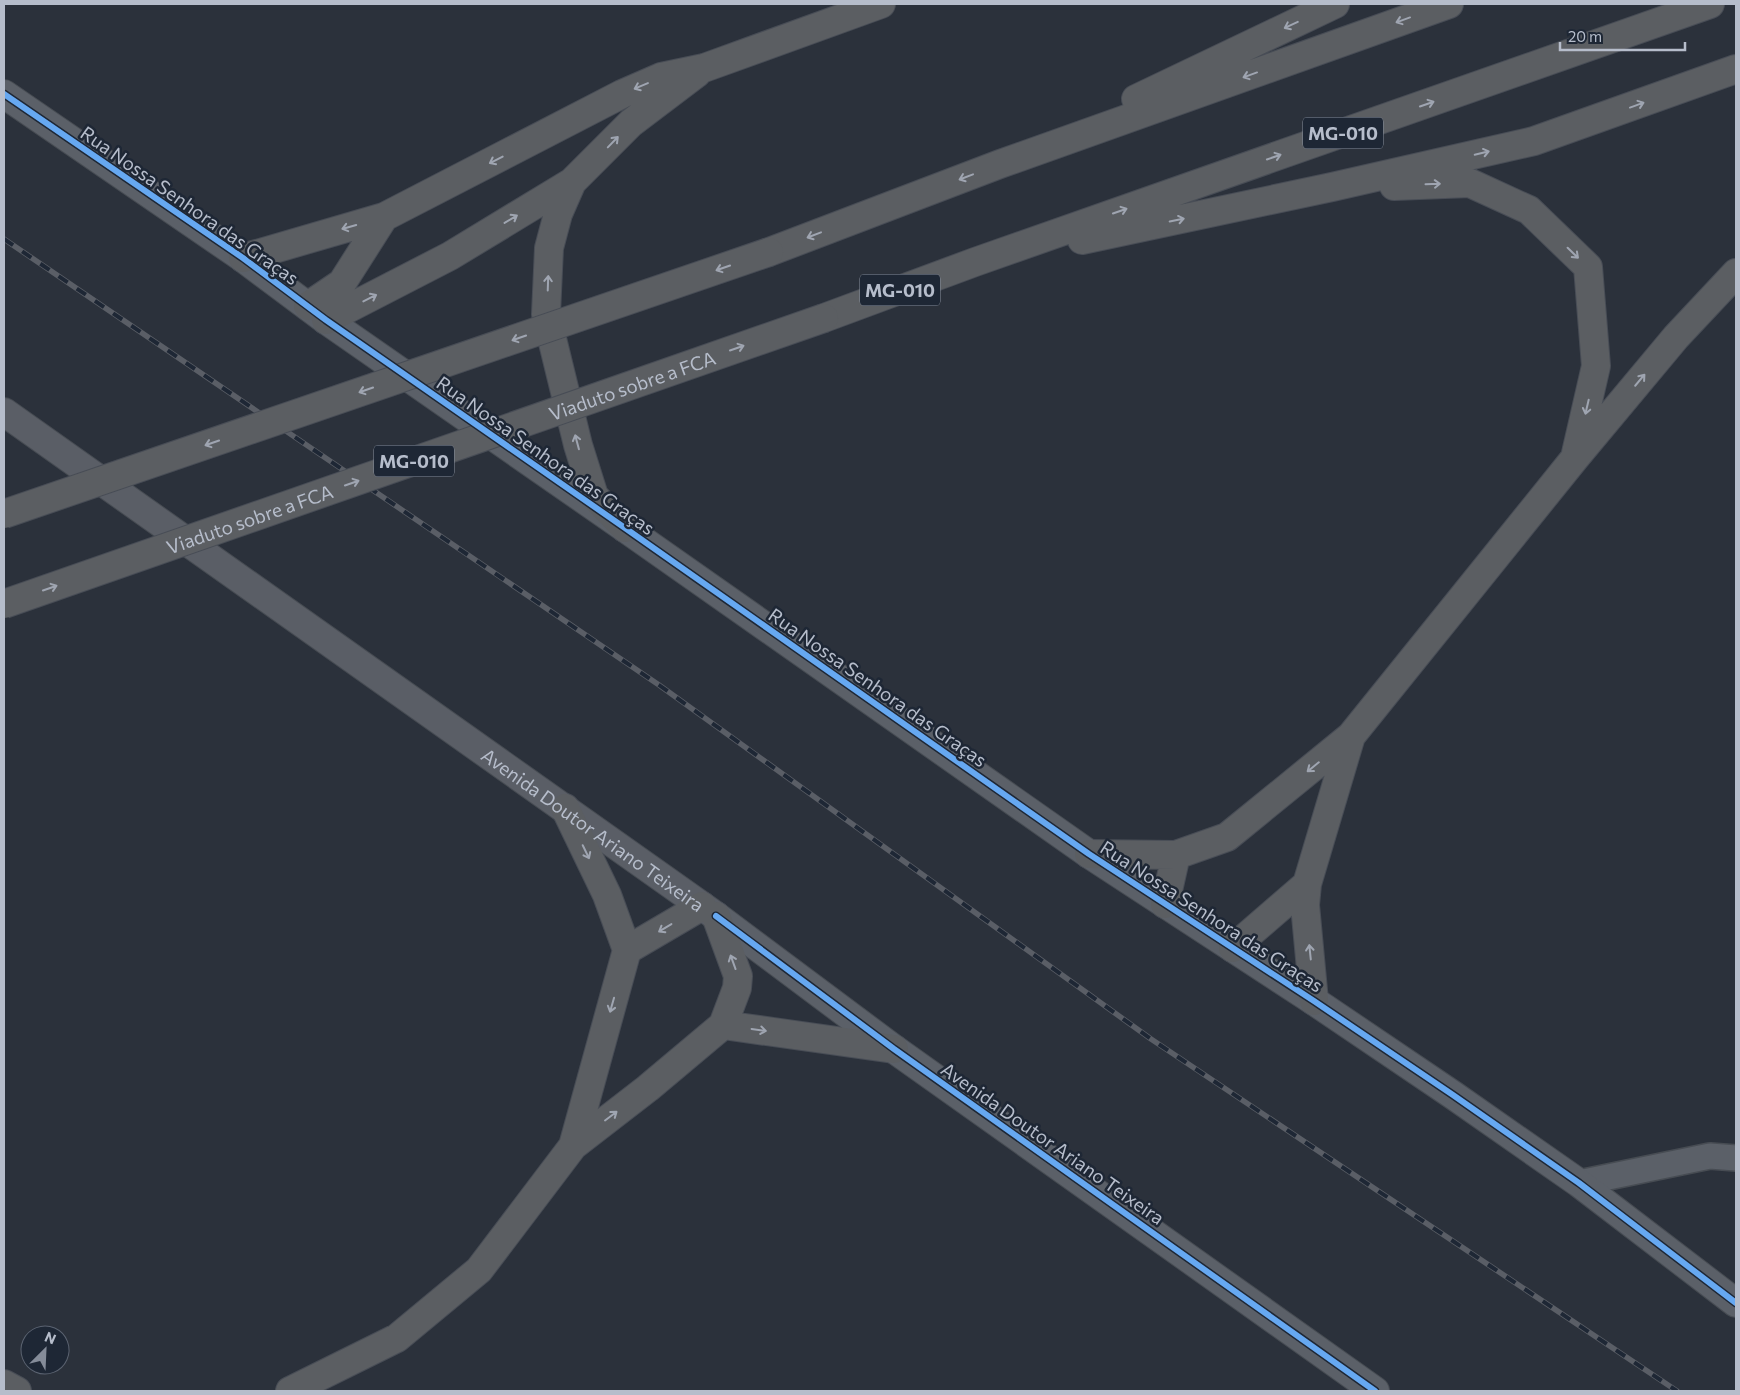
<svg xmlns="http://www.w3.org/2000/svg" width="1740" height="1395" viewBox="0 0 1740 1395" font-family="Commissioner,sans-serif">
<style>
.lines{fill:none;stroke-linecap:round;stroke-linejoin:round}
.service-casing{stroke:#474c53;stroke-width:28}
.minor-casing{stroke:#474c53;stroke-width:30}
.tertiary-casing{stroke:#474c53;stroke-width:30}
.secondary-casing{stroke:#474c53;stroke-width:30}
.motorway-casing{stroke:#484d56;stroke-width:30}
.service{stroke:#5b6068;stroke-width:25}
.minor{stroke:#5b6068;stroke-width:28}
.tertiary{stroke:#5b6068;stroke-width:28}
.secondary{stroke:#5a5e66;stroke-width:28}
.motorway{stroke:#5b5e62;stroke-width:28}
.rail-casing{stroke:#5a5e66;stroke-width:5.5}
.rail{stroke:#1e2735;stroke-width:4;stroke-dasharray:11;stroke-linecap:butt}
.motorway-bridge-casing{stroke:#484d56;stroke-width:30;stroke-linecap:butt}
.motorway-bridge{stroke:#5b5e62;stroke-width:28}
.cycleway-casing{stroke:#1e2735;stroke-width:9}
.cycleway{stroke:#66a8f1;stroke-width:6}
.oneway{stroke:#9fa5b1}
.labels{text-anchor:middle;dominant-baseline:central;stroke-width:5;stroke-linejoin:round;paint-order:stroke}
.shield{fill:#1e2735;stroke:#88909e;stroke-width:1}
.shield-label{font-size:18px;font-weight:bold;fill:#b6bdcb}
.street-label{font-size:19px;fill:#b6bdcb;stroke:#1e2735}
</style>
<rect width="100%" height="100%" fill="#2b313b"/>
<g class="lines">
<!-- service casing -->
<g class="service-casing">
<path id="service" d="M1579 1183 1710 1156 1736 1158"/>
</g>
<!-- minor casing -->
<g class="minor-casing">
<path id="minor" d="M716 916 894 1049 1375 1391"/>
</g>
<!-- tertiary casing -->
<g class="tertiary-casing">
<path id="tertiary" d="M4 94 243 258 326 320 625 528 1089 854 1314 1001 1453 1095 1579 1183 1736 1303"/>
</g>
<!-- secondary casing -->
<g class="secondary-casing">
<g id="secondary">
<path id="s1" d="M4 412 716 916"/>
</g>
</g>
<!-- motorway casing -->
<g class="motorway-casing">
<path id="motorway" d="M1136 99 1335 4
M1394 186 1470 183 1529 210 1588 267 1596 366 1576 453
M1082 240 1332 187 1534 141 1736 69
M769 252 1000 164 1449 4
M243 258 384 217 622 94 661 77 704 68 881 4
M308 306 342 283 384 217
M824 318 975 262 1710 4
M326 320 450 256 572 182
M625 528 594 496 578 445 546 314 549 248 558 214 572 182 631 123 697 73
M565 808 607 895 627 950 573 1146
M1089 854 1176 855 1227 837 1351 736 1575 458 1676 337 1736 273
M1165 904 1176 855
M716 916 738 976 737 988 723 1025
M1233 948 1307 884
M627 950 702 906
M1314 1001 1305 905 1307 884 1351 736
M4 1384 17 1391
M290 1391 397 1338 479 1270 573 1146 648 1088 723 1025 894 1049"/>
</g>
<!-- service -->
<use href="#service" class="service"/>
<!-- minor -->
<use href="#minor" class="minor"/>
<!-- tertiary -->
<use href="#tertiary" class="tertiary"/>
<!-- secondary -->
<use href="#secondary" class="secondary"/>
<!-- motorway -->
<use href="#motorway" class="motorway"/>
<!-- rail casing -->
<g class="rail-casing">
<path id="rail" d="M4 239 659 685 1151 1039 1677 1391"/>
</g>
<!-- rail -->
<use href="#rail" class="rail"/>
<!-- motorway-bridge casing -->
<g class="motorway-bridge-casing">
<g id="motorway-bridge">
<path d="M4 514 769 252"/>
<path id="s2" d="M4 604 824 318"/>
</g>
</g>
<!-- motorway-bridge -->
<use href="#motorway-bridge" class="motorway-bridge"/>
<!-- cycleway casing -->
<g class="cycleway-casing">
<path id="cycleway" d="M4 94 243 258 326 320 625 528 1089 854 1314 1001 1453 1095 1579 1183 1736 1303
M716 916 894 1049 1375 1391"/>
</g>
<!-- cycleway -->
<use href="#cycleway" class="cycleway"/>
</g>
<!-- one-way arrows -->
<defs><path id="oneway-shaft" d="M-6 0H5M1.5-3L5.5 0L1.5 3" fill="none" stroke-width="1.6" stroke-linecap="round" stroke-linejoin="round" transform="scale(1.25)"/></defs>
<g class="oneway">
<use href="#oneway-shaft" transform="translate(1403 20) rotate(160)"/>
<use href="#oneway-shaft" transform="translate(1291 25) rotate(155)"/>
<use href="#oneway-shaft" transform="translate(1250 75) rotate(160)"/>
<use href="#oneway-shaft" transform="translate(641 86) rotate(157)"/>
<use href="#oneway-shaft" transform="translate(1427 104) rotate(-19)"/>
<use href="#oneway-shaft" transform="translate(1637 105) rotate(-20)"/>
<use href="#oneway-shaft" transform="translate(613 142) rotate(-46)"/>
<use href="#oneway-shaft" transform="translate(1482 153) rotate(-13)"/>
<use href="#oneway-shaft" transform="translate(1274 157) rotate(-19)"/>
<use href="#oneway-shaft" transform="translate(496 160) rotate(153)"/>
<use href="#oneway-shaft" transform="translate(966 177) rotate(159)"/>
<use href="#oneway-shaft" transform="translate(1433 184) rotate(-2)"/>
<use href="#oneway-shaft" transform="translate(1120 211) rotate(-19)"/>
<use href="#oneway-shaft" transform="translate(511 219) rotate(-31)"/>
<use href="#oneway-shaft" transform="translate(1177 220) rotate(-12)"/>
<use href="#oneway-shaft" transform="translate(349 227) rotate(164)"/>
<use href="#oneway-shaft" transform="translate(814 235) rotate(159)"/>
<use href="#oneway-shaft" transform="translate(1573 253) rotate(44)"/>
<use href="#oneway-shaft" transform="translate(723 268) rotate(161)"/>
<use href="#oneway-shaft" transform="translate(548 283) rotate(-88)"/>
<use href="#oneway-shaft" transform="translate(370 298) rotate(-27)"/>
<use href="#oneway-shaft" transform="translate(519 338) rotate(161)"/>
<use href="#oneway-shaft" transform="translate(737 348) rotate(-19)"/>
<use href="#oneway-shaft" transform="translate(1640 380) rotate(-50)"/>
<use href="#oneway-shaft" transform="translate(366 390) rotate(161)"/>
<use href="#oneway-shaft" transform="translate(1587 407) rotate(103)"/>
<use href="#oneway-shaft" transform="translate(577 442) rotate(-105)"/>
<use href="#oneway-shaft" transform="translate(212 443) rotate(161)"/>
<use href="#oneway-shaft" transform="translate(352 483) rotate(-19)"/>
<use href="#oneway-shaft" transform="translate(50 588) rotate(-19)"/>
<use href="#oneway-shaft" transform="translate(1313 767) rotate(141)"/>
<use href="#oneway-shaft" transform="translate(586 852) rotate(64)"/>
<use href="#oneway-shaft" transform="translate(665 928) rotate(149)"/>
<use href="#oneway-shaft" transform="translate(1310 952) rotate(-96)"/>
<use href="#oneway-shaft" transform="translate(733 962) rotate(-110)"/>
<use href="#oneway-shaft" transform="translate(612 1005) rotate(106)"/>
<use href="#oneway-shaft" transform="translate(759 1030) rotate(8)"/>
<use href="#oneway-shaft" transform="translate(611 1116) rotate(-37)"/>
</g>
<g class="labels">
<!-- shield labels -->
<g class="shield">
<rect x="1303" y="117.5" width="80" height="31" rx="4"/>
<rect x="860" y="274.5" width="80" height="31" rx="4"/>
<rect x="374" y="445.5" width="80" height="31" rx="4"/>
</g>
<g class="shield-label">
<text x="1343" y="133">MG-010</text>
<text x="900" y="290">MG-010</text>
<text x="414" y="461">MG-010</text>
</g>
<!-- street labels -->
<g class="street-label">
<text transform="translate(190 205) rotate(35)">Rua Nossa Senhora das Graças</text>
<text stroke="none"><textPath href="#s2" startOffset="665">Viaduto sobre a FCA</textPath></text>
<text transform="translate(546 455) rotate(35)">Rua Nossa Senhora das Graças</text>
<text stroke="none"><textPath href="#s2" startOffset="260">Viaduto sobre a FCA</textPath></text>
<text transform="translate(878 687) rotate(35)">Rua Nossa Senhora das Graças</text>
<text stroke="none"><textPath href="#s1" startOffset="722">Avenida Doutor Ariano Teixeira</textPath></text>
<text transform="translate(1212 916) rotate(33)">Rua Nossa Senhora das Graças</text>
<text transform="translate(1053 1143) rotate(35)">Avenida Doutor Ariano Teixeira</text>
</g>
</g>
<!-- border -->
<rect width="1740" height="1395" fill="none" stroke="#b6bdcb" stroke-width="10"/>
<!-- north arrow -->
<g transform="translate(45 1350) rotate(24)"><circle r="24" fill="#1e2735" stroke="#5b6371"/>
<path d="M0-4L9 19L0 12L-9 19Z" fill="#858c99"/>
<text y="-8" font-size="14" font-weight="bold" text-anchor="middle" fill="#b6bdcb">N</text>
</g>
<!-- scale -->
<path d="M1560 42v8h125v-8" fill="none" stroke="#b6bdcb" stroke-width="2.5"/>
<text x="1568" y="42" font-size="15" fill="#b6bdcb" stroke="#1e2735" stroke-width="4" paint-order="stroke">20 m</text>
</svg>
